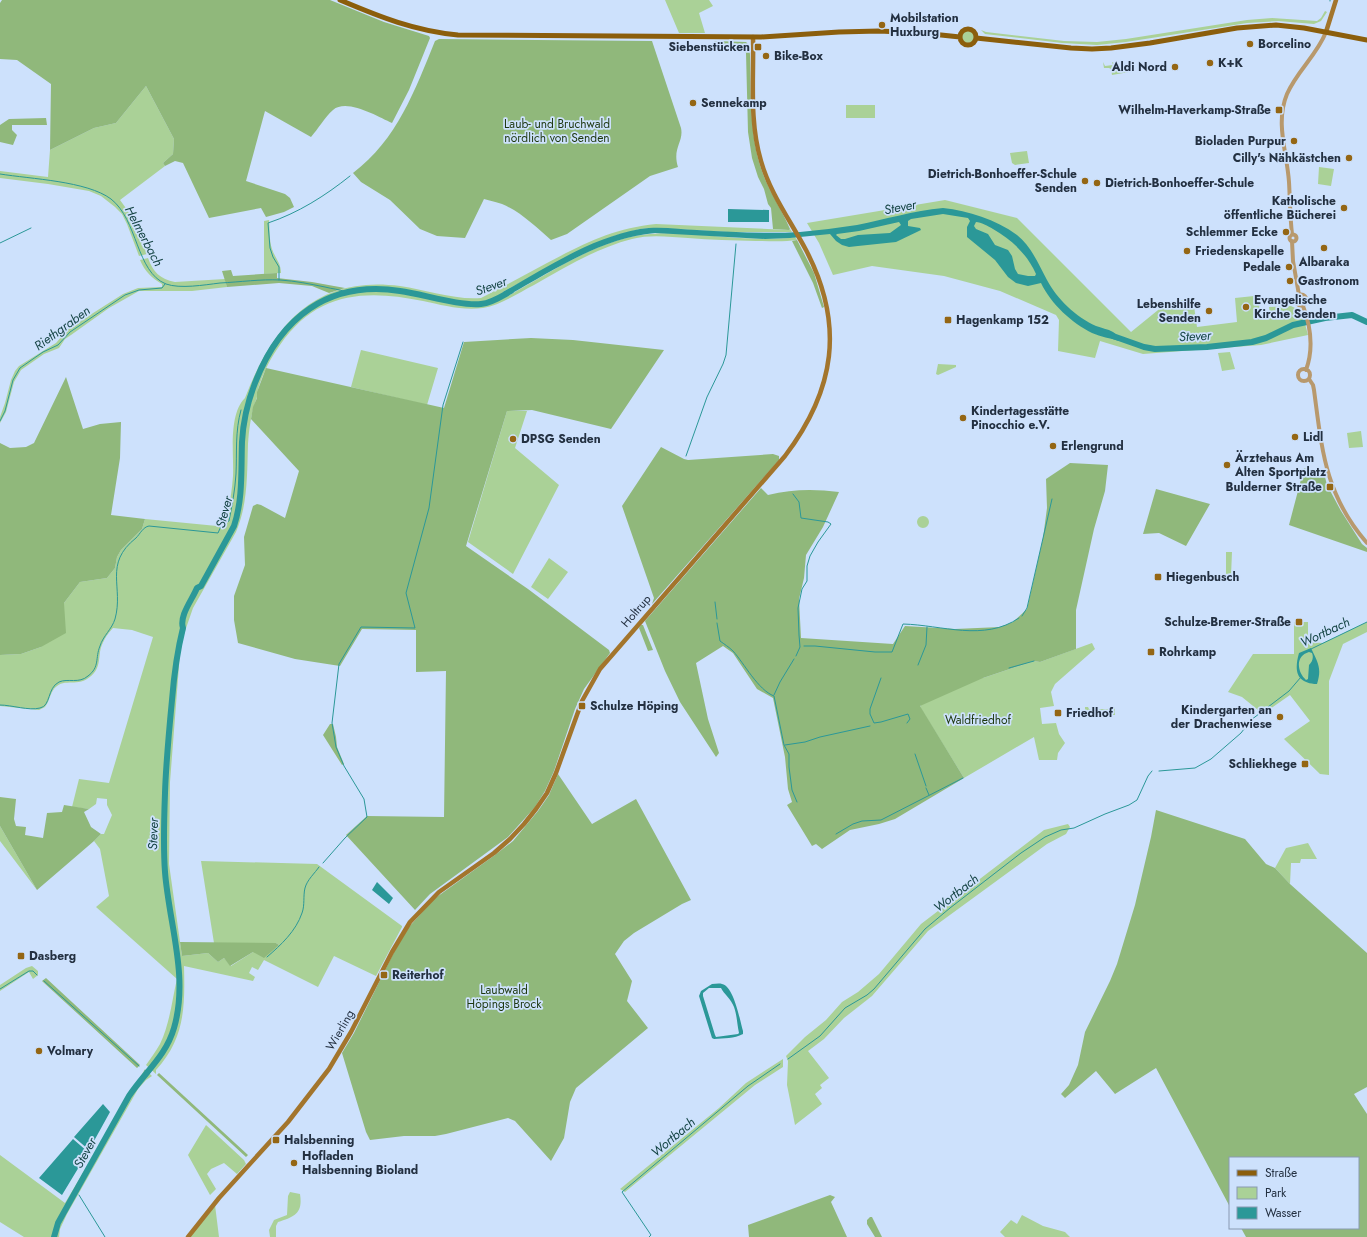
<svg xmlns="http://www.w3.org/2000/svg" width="1367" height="1237" viewBox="0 0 1367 1237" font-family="Jost,sans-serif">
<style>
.green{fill:#aad197}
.forest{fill:#90b87b}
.water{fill:#2b9898;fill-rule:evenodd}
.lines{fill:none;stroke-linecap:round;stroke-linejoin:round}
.stream{stroke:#2b9898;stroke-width:1}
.river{stroke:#2b9898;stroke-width:6}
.tertiary{stroke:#b8996d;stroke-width:4}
.secondary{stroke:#a3752c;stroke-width:4.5}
.primary{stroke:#8b5e0c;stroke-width:5}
.poi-dot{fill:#946614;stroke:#cde1fc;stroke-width:1.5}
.labels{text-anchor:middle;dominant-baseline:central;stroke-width:3.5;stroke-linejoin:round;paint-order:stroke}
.poi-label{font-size:12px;font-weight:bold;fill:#233041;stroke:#cde1fc;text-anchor:start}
.park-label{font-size:12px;fill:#1d370d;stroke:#cde1fc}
.street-label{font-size:12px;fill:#233041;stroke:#cde1fc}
.water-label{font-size:13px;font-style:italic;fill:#164545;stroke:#cde1fc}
</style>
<rect width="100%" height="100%" fill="#cde1fc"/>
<!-- green -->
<path class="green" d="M665 0H709L713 6 699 13 705 33H679Z
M1325 11 1327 12 1321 21 1314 24 1278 21 1247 23 1126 42 1097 45 1062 43 985 34 981 30 986 32 1064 41 1097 42 1126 39 1247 20 1272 18 1317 21 1321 18Z
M962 37a6 6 0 1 1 12 0a6 6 0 1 1-12 0Z
M1103 62 1105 66 1113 65 1112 62 1122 67 1129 72 1112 75 1111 69 1109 68H1104Z
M146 86 174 139 173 154 163 163 165 166 120 200C133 216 139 235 147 254L139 256 127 224 122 214 115 207 101 196 89 191 48 184 0 178V171L48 177 50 150 94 128 116 123Z
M846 105H875V118H846Z
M1027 151 1029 163 1015 165 1012 163 1010 153Z
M1319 167 1334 169 1331 186 1318 184Z
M945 200 1017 218 1131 332 1163 306 1173 301 1193 299 1197 327 1237 322 1235 298 1254 296 1255 304H1259L1260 314H1270L1269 307 1291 306 1299 310 1304 320 1308 335 1261 345 1143 354 1100 341 1095 358 1058 351 1059 320 1056 315 1000 291 944 276 872 266 833 275 819 243 807 223Z
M269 220C270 229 269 240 272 249 275 258 281 263 281 273L264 274V221Z
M656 224 789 230 790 229 792 232H728L656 228 640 229 614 236 582 249 503 292 506 297C546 275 596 241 641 235 669 231 698 235 726 237 747 239 769 239 790 238L795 237 797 240C784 242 770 241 756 241 733 240 711 240 688 238 670 237 651 234 632 239 597 248 565 267 534 285 518 293 501 305 483 308 463 311 442 305 423 301 365 289 316 292 280 345 270 359 263 373 258 389 257 393 258 396 256 400 251 414 249 429 248 444 247 474 248 504 236 532L193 608 184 634 180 653 170 782 169 864 182 956 208 953 218 962 224 958 231 966 253 952 279 945 276 943H214L201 861 317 864 402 926V927L376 976 334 956 318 987 264 960 258 970 252 967 249 973 255 977 253 981 184 966C185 1007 185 1038 156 1070V1074L146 1065C151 1058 156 1051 160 1044 170 1023 172 1000 177 979L96 907 109 896 100 849 94 841 101 834H104L112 815 107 805V799L97 798 96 804 89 809 72 807 79 779 109 783 153 637 132 630 113 628C107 634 101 644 100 652 99 660 99 667 94 673 80 689 67 678 57 686 50 691 50 701 45 707L39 710 0 706V655L21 654 41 647 64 603 80 582 107 578 115 568 117 557 121 550 142 529 145 519 217 526 220 520 227 516C230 503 232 490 233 476 234 454 228 415 245 398 273 325 315 275 400 286 427 290 454 300 481 298 503 287 525 275 547 263 583 244 614 228 656 224Z
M148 258C153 272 160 279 175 282L225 279 227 287 192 291H139L109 308 71 335 65 339 59 348 44 354 21 370 14 382 6 412 0 423V417L5 403 11 380 15 371 19 366 43 351 56 343 68 329 123 294 138 288 162 287V284C152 278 145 272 140 260Z
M361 350 438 368 427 405 351 387Z
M1230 352 1235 369 1222 371 1218 353Z
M938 364 956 365V367L938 375 936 374Z
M507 411H527L515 448 559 485 513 574 468 542Z
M1361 431 1363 447 1349 448 1347 433Z
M917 522a6 6 0 1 1 12 0a6 6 0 1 1-12 0Z
M1226 552H1232L1231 576 1226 575Z
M549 558 568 572 548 599 531 587Z
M1294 622H1308V642L1323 643 1367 622V632L1343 644 1329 681V775L1320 774 1284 739 1310 721 1290 695 1263 714 1242 697 1228 692 1253 654H1294Z
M1092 643 1095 649 1055 684 1051 692 1054 706 1040 708 1042 724 1056 723 1059 734 1065 743 1058 753 1057 760H1039L1034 737 964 778 920 707 939 664 983 678 1034 661 1040 662Z
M1085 707H1088L1089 709H1110V707H1115V715H1085Z
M1068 824 1070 827 1066 834 1047 844 928 931 872 996 844 1018 824 1039 808 1051 829 1078 820 1085 822 1088 815 1094 822 1104 795 1125 787 1085 788 1061 786 1056 805 1037 826 1020 842 1002 858 992 879 974 921 924 1044 830Z
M0 826 37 890 0 841Z
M1308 843 1317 859H1301L1300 863H1291L1290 884 1275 868 1286 848Z
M32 966 38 971V975L33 979 29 972 0 991V985L26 968Z
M783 1059V1067L755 1085 625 1192 620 1189 719 1108 746 1083Z
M145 1069 152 1076 146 1080 138 1089 67 1214 60 1229 59 1237H24L0 1222V1155L65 1203Z
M206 1125 244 1160 246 1164 237 1174 224 1163 211 1169 207 1174 216 1189 210 1195 188 1155Z
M290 1192 300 1194C303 1213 295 1217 278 1222L276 1226V1237H270L269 1230 274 1220 287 1215 288 1196Z
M215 1205 219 1237H190Z
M1022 1215 1043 1226 1065 1232 1070 1237H1005L1000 1232 1011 1220 1017 1224Z"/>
<!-- forest -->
<path class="forest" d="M2 0H330L384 22 429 36 430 38 409 90 392 123C378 117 347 98 333 110 325 117 318 129 311 137L265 111 246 181 285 194 290 198 294 207 284 212 266 217 261 208 209 218 183 163 175 161 165 166 163 163 173 154 174 139 146 86 116 123 94 128 50 150 51 84 17 60 0 59V3Z
M439 39 652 41 681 128C684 142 672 148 678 167L650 176 567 234 551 240C536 227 521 212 502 204 497 202 490 201 484 199L465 238 437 236 420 229 390 200 361 182 353 173C397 140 415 90 435 41Z
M714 41 746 42 749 45 750 55C751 94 749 136 763 174 770 193 782 210 790 229L789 230 773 229 771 208 768 204 764 189 758 177 752 158 748 132 746 53 739 45 716 43Z
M46 118 47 125H12V130L17 135 13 145 0 142V125L9 119Z
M797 240 814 273 824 307 822 308 813 283 792 241Z
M231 270 233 276 277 273V278L312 282 345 288 329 293 312 286 279 283 227 287 222 271Z
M531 338 573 340 664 350 611 429 532 410 507 411 466 546 528 589 609 650 610 653 584 689 575 709 554 771 545 791 535 807 508 837 430 894 415 910 346 835 367 816 444 817 446 671 416 672V630L362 629 340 666 295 659 238 643 234 620V596L245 565 244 537 253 506 257 504 261 505 285 518 299 471 251 419 253 407 257 398V392L266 368 444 408 464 342Z
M66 377 83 429 100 424 121 422 120 458 111 515 145 519 142 529 121 550 117 557 115 568 107 578 80 582 64 603 66 633 41 647 21 654 0 655V443L10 448 26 447 34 443Z
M661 447 684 459 688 460 773 454 779 456V460L652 604 654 598 622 506Z
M1070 463 1108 465 1105 491 1094 529 1076 610V649L1040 662 1034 661 983 678 920 706 964 778 895 819 879 824 850 830 822 849 816 844 812 846 787 805 792 802 788 789 785 757 773 698 757 689 733 653 723 646 696 663 708 719 719 753 716 757 680 702 665 671 645 621 761 488 768 495C792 489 815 489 839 492L823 527 806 555 804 578 799 599 801 638 893 644 905 626 955 629 1000 627 1013 622 1027 609 1043 538 1047 508 1046 479Z
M1304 468 1322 471 1324 473 1327 485 1341 511 1362 544 1367 548V552L1289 525Z
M1156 489 1210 504 1186 546 1159 533 1143 534Z
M641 625H643L653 650 648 651 639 628Z
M330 724H333L336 737 337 747 344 764 342 765 323 735Z
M558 774 592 824 636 799 691 900 682 904 634 933 624 941 615 954 632 981 627 1001 648 1028 576 1088 570 1102 564 1138 551 1161 515 1121 508 1118 446 1134 435 1136H404L370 1140 366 1132 342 1053 354 1033 394 952 408 928 434 899 495 855 513 841 538 811 549 795Z
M0 797 16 799 14 819 16 826 26 827 25 835 43 838 47 813 62 812 64 805 89 809 84 812 91 827 101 834 94 841 37 890 0 826Z
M1156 810 1245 839 1266 864 1275 868 1290 884 1367 953V1087L1354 1094 1367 1114V1237H1246L1241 1228H1358V1158H1230V1207L1156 1068 1115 1094 1096 1071 1065 1098 1061 1094 1069 1085 1078 1065 1085 1032 1110 981 1117 964 1135 905 1151 837Z
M180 942 276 943 279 945 264 958 253 952 230 966 224 958 218 962 208 953 182 956Z
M46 978 140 1065 137 1068 42 981Z
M159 1073 248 1155 246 1157 157 1075Z
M830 1195 835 1197 831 1202 847 1237H749L748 1225Z
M870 1217H872L882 1237H875L867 1224V1220Z"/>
<!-- water -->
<path class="water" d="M943 208C969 211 995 219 1017 235 1031 246 1039 265 1047 280 1057 299 1076 317 1096 326 1101 328 1108 329 1113 332 1116 334 1117 336 1121 337L1119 341C1110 338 1101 337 1092 333 1072 323 1051 304 1041 283L1028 286 1016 283 1008 277 995 260 967 237V227L970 221 968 218 943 214 911 219 908 221V226L920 228 921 230 896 242 858 246 849 247 842 245 836 241 830 234 790 238 765 239 655 233C600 238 553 271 505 297L503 292C546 268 590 238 640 229 658 226 679 229 697 230 731 232 766 234 800 232 819 230 838 228 857 225 886 219 913 211 943 208ZM899 222 901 225 890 233 858 235 845 239H841L836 235 837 234 859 231ZM976 222C981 222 988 226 993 229 1012 240 1027 254 1036 274L1035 276H1028L1018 274 1015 269 1012 256 1008 250 995 245 988 234 976 229 974 226Z
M728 209 769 210V222H728Z
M1311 648C1318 663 1322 668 1317 684 1296 683 1294 671 1299 653ZM1309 652 1312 653C1314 658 1312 662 1309 665L1308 679 1306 680C1297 672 1295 656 1309 652Z
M377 882 393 898 389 904 372 890Z
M712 984C715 984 719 983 722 984 734 986 740 1021 743 1031V1034C734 1039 724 1038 714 1039L712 1038 699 996 701 991ZM709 988H721C724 994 731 999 734 1007 737 1015 737 1024 739 1033L738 1034 716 1037 715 1035 703 996V993Z
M103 1104 110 1112 89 1150 74 1137Z
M73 1139 88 1152 62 1195 39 1178Z"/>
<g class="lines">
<!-- stream -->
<path class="stream" d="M1330 1V0
M0 174C31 179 87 181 111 199 138 220 136 272 166 284 180 289 204 285 220 283 240 282 261 279 280 280 296 281 310 284 325 287 332 289 339 289 346 292
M0 243 31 228
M279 280V267L273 257 270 248 268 223C298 213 325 196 350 176
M0 421 5 411 13 380 20 368 43 352 58 345 70 332 125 295 139 290 162 288 165 284
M686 456 707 397 723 364 726 355 736 244
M793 494 799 502 801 518 828 522 831 524 818 542 810 556 807 566V581L802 589 798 608 799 635 800 647 796 656
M715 602 717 619
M1022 616 1027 608 1052 499
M717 623 720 641C724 644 729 647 733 651 744 663 758 690 774 696L784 745 789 754V767L792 790 797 802
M804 646H815L875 652H892L903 624C942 625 984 642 1019 618
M1311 649 1367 622
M918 665 926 645 927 627
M1009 668 1034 661
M881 678 870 709V714L874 723 881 722 908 714 910 719 907 723
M774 695 780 682 794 659
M0 705C12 705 29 711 40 708 51 706 47 688 59 682 68 678 79 684 88 676 100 667 95 658 100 646 103 636 112 629 115 619 124 587 103 564 136 538 140 534 143 527 149 526L218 533 222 524 229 521C232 506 235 490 236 474 237 453 235 431 241 410
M785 745 805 742 820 737 870 726
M915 754 926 786
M1159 771 1195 768 1211 759 1241 733 1251 720 1289 691 1301 677
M926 788 929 795
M836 834 853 824 862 821 881 820 963 778
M323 863 345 838 367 817 364 799 344 766 336 747 332 723 339 664 361 627 415 628 406 593 429 508 443 405 463 342
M267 957C281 945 296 931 302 913 305 905 303 896 305 888 307 880 315 873 319 867
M44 981 139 1066
M0 989 29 971H33L37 975
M788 1059 820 1036 845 1008 867 995 874 989 925 929 950 908 1021 853 1045 837 1061 830 1074 828 1105 814 1129 805 1137 800 1148 776 1152 771
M145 1071 147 1072
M79 1195 105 1237
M649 1237 651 1235 622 1192 748 1086 780 1064"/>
<!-- river -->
<path class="river" d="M1113 336 1144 347 1155 349 1207 347 1252 342 1266 338 1293 325 1325 318 1352 315 1367 322
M54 1237 58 1223 63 1214 129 1096C145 1072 166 1056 174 1028 189 977 169 924 165 872 163 846 164 820 165 793 166 762 169 731 172 700 174 675 177 652 183 628 179 616 192 600 197 588L201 586 234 526C243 499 241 470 242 442 243 422 248 401 255 383 280 318 328 280 400 291 423 294 458 306 481 304 492 303 502 296 511 291"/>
<!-- tertiary -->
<path class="tertiary" d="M1292 234C1290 217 1290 199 1289 182 1287 152 1275 123 1287 94 1297 71 1317 55 1326 32
M1289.5 238a3.5 3.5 0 1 1 7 0a3.5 3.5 0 1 1-7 0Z
M1292 241 1293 261 1299 295
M1295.5 300a5.5 5.5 0 1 1 11 0a5.5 5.5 0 1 1-11 0Z
M1303 306C1311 327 1314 348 1306 370
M1298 375a6 6 0 1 1 12 0a6 6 0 1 1-12 0Z
M1309 379 1313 385 1314 390C1322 450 1325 495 1367 543"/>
<!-- secondary -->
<path class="secondary" d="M1326 32 1336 0
M188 1237 219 1198 288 1122 329 1069 351 1032 392 952 410 922 439 892 494 853 510 839 524 824 536 809 547 793 556 773 582 701 600 669 785 456C835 390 845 325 806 250 790 220 770 193 761 161 749 121 754 78 753 37"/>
<!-- primary -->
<path class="primary" d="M340 0C380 17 415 31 458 35L761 37 839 32 879 31 922 33 960 37
M960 37a8 8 0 1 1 16 0a8 8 0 1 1-16 0Z
M976 38 1071 48 1092 49 1111 48 1150 43 1237 28 1276 25 1304 28 1367 40"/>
</g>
<!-- markers -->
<g class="poi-dot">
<circle cx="882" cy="25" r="4"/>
<circle cx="1250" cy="44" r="4"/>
<rect x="754" y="43" width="8" height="8" rx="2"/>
<circle cx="766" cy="56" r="4"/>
<circle cx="1210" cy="63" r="4"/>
<circle cx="1175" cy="67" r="4"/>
<circle cx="693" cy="103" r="4"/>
<rect x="1275" y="106" width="8" height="8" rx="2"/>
<circle cx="1294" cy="141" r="4"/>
<circle cx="1349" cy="158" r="4"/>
<circle cx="1085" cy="181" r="4"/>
<circle cx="1097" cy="183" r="4"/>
<circle cx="1344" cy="208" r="4"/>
<circle cx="1286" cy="232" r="4"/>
<circle cx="1324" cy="248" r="4"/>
<circle cx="1187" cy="251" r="4"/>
<circle cx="1289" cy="267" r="4"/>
<circle cx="1290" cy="281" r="4"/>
<circle cx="1246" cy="307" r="4"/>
<circle cx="1209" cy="311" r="4"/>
<rect x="944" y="316" width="8" height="8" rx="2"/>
<circle cx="963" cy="418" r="4"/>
<circle cx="1295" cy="437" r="4"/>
<circle cx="513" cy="439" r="4"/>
<circle cx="1053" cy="446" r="4"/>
<circle cx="1227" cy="465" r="4"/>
<rect x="1326" y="483" width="8" height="8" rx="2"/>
<rect x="1154" y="573" width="8" height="8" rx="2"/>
<rect x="1295" y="618" width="8" height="8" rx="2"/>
<rect x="1147" y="648" width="8" height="8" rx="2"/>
<rect x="578" y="702" width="8" height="8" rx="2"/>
<rect x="1054" y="709" width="8" height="8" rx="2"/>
<circle cx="1280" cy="717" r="4"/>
<rect x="1301" y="760" width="8" height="8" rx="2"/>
<rect x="17" y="952" width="8" height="8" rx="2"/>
<rect x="380" y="971" width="8" height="8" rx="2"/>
<circle cx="39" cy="1051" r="4"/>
<rect x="272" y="1136" width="8" height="8" rx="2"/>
<circle cx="294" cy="1163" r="4"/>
</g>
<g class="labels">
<!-- poi labels -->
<g class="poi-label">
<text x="890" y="18">Mobilstation<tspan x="890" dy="14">Huxburg</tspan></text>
<text x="1258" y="44">Borcelino</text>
<text x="750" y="47" text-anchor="end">Siebenstücken</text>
<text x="774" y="56">Bike-Box</text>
<text x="1218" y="63">K+K</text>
<text x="1167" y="67" text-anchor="end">Aldi Nord</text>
<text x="701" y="103">Sennekamp</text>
<text x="1271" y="110" text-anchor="end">Wilhelm-Haverkamp-Straße</text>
<text x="1286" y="141" text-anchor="end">Bioladen Purpur</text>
<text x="1341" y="158" text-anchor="end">Cilly's Nähkästchen</text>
<text x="1077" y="174" text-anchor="end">Dietrich-Bonhoeffer-Schule<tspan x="1077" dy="14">Senden</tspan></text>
<text x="1105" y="183">Dietrich-Bonhoeffer-Schule</text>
<text x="1336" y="201" text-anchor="end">Katholische<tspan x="1336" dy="14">öffentliche Bücherei</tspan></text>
<text x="1278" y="232" text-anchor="end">Schlemmer Ecke</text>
<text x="1195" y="251">Friedenskapelle</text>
<text x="1324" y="262" text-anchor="middle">Albaraka</text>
<text x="1281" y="267" text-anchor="end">Pedale</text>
<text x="1298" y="281">Gastronom</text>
<text x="1254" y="300">Evangelische<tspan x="1254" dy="14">Kirche Senden</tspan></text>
<text x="1201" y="304" text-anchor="end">Lebenshilfe<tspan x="1201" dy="14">Senden</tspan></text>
<text x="956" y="320">Hagenkamp 152</text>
<text x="971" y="411">Kindertagesstätte<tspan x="971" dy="14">Pinocchio e.V.</tspan></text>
<text x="1303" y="437">Lidl</text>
<text x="521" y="439">DPSG Senden</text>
<text x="1061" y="446">Erlengrund</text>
<text x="1235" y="458">Ärztehaus Am<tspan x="1235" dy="14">Alten Sportplatz</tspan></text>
<text x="1322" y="487" text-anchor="end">Bulderner Straße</text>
<text x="1166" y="577">Hiegenbusch</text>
<text x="1291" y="622" text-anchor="end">Schulze-Bremer-Straße</text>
<text x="1159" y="652">Rohrkamp</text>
<text x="590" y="706">Schulze Höping</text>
<text x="1272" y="710" text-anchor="end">Kindergarten an<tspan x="1272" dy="14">der Drachenwiese</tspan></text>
<text x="1066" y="713">Friedhof</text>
<text x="1297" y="764" text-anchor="end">Schliekhege</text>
<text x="29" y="956">Dasberg</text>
<text x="392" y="975">Reiterhof</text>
<text x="47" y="1051">Volmary</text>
<text x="284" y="1140">Halsbenning</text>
<text x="302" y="1156">Hofladen<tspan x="302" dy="14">Halsbenning Bioland</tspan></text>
</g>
<!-- park labels -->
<g class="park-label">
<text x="557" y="124">Laub- und Bruchwald<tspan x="557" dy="14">nördlich von Senden</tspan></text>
<text x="978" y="720">Waldfriedhof</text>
<text x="504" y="990">Laubwald<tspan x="504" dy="14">Höpings Brock</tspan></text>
</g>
<!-- street labels -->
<g class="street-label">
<text transform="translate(636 611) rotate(-49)">Holtrup</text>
<text transform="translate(340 1030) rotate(-60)">Wierling</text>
</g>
<!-- water labels -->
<g class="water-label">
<text transform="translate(900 207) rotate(-11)">Stever</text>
<text transform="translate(144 236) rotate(62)">Helmerbach</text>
<text transform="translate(491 286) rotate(-20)">Stever</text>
<text transform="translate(62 328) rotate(-36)">Riethgraben</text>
<text transform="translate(1195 336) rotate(-3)">Stever</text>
<text transform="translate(224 512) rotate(-75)">Stever</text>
<text transform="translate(1325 632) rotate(-25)">Wortbach</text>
<text transform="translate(153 834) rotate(-88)">Stever</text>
<text transform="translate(956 893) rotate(-38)">Wortbach</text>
<text transform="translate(673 1137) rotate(-40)">Wortbach</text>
<text transform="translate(85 1153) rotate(-61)">Stever</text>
</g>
</g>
<!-- legend -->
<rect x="1229" y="1157" width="130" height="72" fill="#cde1fc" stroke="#899ab1"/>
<rect x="1237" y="1170" width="20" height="6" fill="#8b5e0c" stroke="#899ab1"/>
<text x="1265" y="1177" font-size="12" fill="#233041">Straße</text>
<rect x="1237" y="1187" width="20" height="12" fill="#aad197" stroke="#899ab1"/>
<text x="1265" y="1197" font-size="12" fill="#233041">Park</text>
<rect x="1237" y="1207" width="20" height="12" fill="#2b9898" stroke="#899ab1"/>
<text x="1265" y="1217" font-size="12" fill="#233041">Wasser</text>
</svg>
